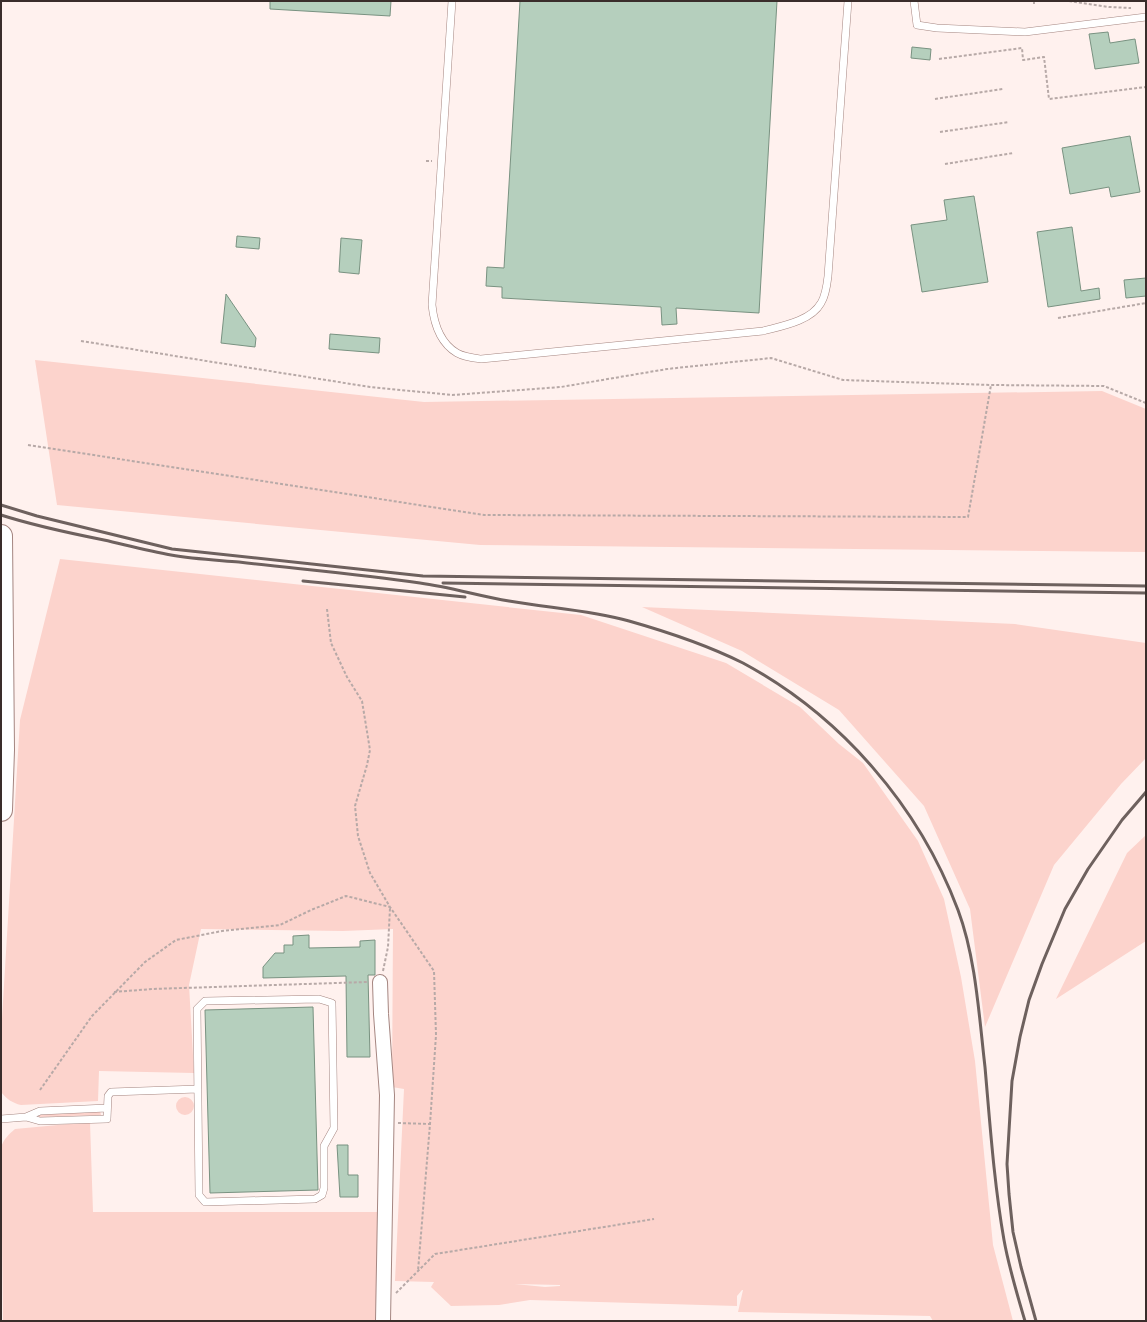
<svg xmlns="http://www.w3.org/2000/svg" width="1147" height="1322" viewBox="0 0 1147 1322" font-family="'Roboto Condensed',sans-serif">
<style>
.green{fill:#fcd3cc;fill-rule:evenodd}
.building{fill:#b5cfbd;stroke:#799281}
.lines{fill:none;stroke-linecap:round;stroke-linejoin:round}
.lane-casing{stroke:#a58681;stroke-width:8}
.street-casing{stroke:#a58681;stroke-width:16}
.highway-casing{stroke:#a58681;stroke-width:24}
.path{stroke:#b7a9a7;stroke-width:2;stroke-dasharray:3 2;stroke-linecap:butt}
.lane{stroke:#fff;stroke-width:7}
.street{stroke:#fff;stroke-width:14}
.highway{stroke:#fff;stroke-width:22}
.rail{stroke:#6e615e;stroke-width:3}
</style>
<rect width="100%" height="100%" fill="#fff1ee"/>
<!-- green -->
<path class="green" d="M35 360 424 402 1102 391 1146 409V552L480 545 57 505Z
M60 559 581 615 726 663 800 707 839 744 863 763 918 841 944 899 961 977 975 1061 993 1245 1013 1321H933L930 1316 738 1312 743 1290H742L737 1296V1306L530 1300 499 1305 451 1306 431 1287 434 1282 395 1281 404 1089 392 1087 393 929 343 931 201 929 189 985 194 1073 99 1071 98 1101 21 1105C12 1103 7 1099 1 1092V1035L20 720ZM515 1284 560 1285V1286L545 1287Z
M642 607 1015 624 1146 643V758L1121 784 1054 865 985 1027 970 909 924 806 839 710 742 651Z
M1146 835V941L1056 999 1127 853Z
M176 1106a9 9 0 1 1 18 0a9 9 0 1 1-18 0Z
M100 1111 101 1115 39 1117V1114Z
M90 1122 93 1212H380L375 1321H3L1 1147C4 1139 9 1134 15 1129Z"/>
<!-- building -->
<path class="building" d="M270 1H391L390 16 270 9Z
M520 1H777L759 313 676 308 677 324 662 325 661 307 502 298V287L486 286 487 267 504 268Z
M1108 32 1110 43 1135 39 1139 63 1095 69 1089 34Z
M912 47 931 49 930 60 911 58Z
M1130 136 1140 192 1111 197 1109 187 1070 194 1062 148Z
M974 196 988 282 922 292 911 225 947 220 944 200Z
M1072 227 1081 291 1099 288 1100 299 1048 307 1037 232Z
M237 236 260 238 259 249 236 247Z
M341 238 362 240 359 274 339 272Z
M1146 278V296L1126 298 1124 280Z
M226 294 256 338 255 347 221 343Z
M330 334 380 338 379 353 329 349Z
M309 935V948L360 947V941L375 940V975H368L370 1057H347L346 976 263 978V967L275 953H284V945H293V936Z
M313 1007 318 1190 210 1193 205 1010Z
M337 1145H348V1175H358V1197H340Z"/>
<g class="lines">
<!-- lane casing -->
<g class="lane-casing">
<path id="lane" d="M452 1 432 305C434 324 440 343 457 353 464 357 473 358 481 359L763 331C782 326 811 321 821 303 826 295 827 285 828 276L848 1
M914 1 917 25 937 28 1025 32 1146 17
M319 999 332 1003 334 1128 324 1146V1188L322 1195 315 1199 205 1202 199 1195 197 1009 205 1001Z
M26 1117 40 1121 107 1119 108 1096 111 1092 198 1089
M1 1119 26 1117 40 1111 107 1108"/>
</g>
<!-- street casing -->
<g class="street-casing">
<path id="street" d="M380 982 381 1014 387 1095 383 1321"/>
</g>
<!-- highway casing -->
<g class="highway-casing">
<path id="highway" d="M1 536 3 750 1 810"/>
</g>
<!-- path -->
<path class="path" d="M1034 1V6
M1069 1 1109 7 1131 8
M939 59 1022 48 1023 60 1044 57 1049 99 1146 87
M935 99 1003 89
M940 132 1009 122
M426 161H432
M945 164 1013 153
M1058 318 1146 303
M81 341 370 387 452 395 561 387 667 369 771 358 843 380 991 385 1104 386 1146 403
M28 445 484 515 968 517 991 385
M327 609 331 643 347 677 362 701 370 750 367 765 355 806 358 836 370 873 390 907 434 971 436 1035 430 1124 418 1271
M383 971 388 947 390 908
M114 992 152 989 367 982
M40 1090 92 1016 145 962 176 940 222 931 280 925 311 910 346 896 390 907
M398 1123 430 1124
M396 1293 435 1254 654 1219"/>
<!-- lane -->
<use href="#lane" class="lane"/>
<!-- street -->
<use href="#street" class="street"/>
<!-- highway -->
<use href="#highway" class="highway"/>
<!-- rail -->
<path class="rail" d="M1 505 37 516 172 549 423 576 1146 586
M1 515C35 526 69 533 104 540 126 545 149 551 171 555 193 559 216 560 239 562 299 569 360 574 420 583 450 587 479 596 509 601 549 608 590 610 629 621 668 632 707 645 743 663 841 716 919 806 958 910 976 958 979 1016 985 1067 990 1124 994 1183 1004 1240 1009 1268 1017 1294 1025 1321
M303 581 465 597
M443 583 1146 593
M1036 1321 1021 1267 1013 1232 1009 1194 1007 1164 1012 1081 1020 1037 1029 1000 1042 964 1065 909 1088 869 1122 820 1146 792"/>
</g>
<!-- border -->
<rect width="1147" height="1322" fill="none" stroke="#3a2d2b" stroke-width="4"/>
</svg>
